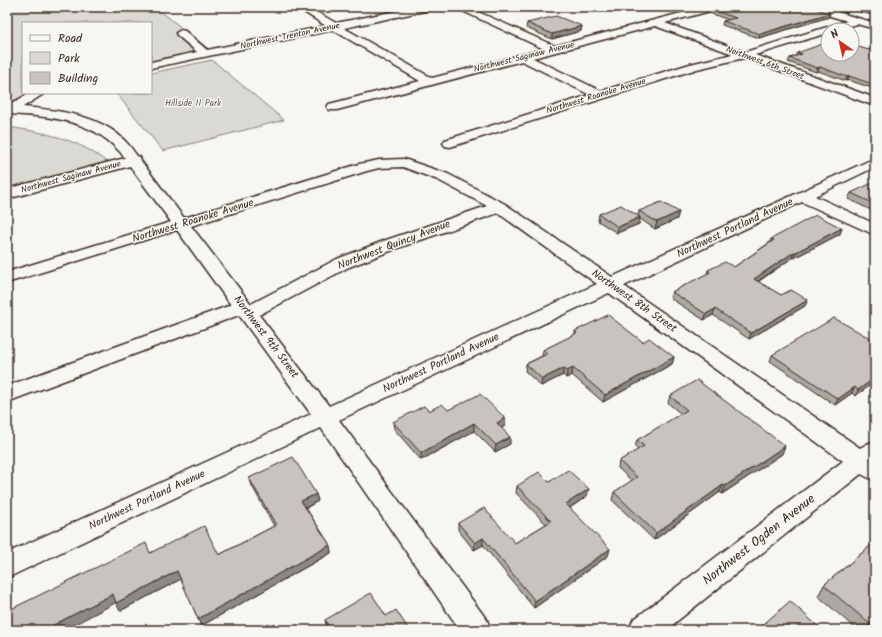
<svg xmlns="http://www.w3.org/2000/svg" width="882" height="637" viewBox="0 0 882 637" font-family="Kalam,sans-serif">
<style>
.green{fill:#dad9d3;stroke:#8a8278}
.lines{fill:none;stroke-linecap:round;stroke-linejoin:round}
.minor-casing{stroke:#3b2a1e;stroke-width:3}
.minor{fill:#f6f6f2;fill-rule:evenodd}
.wall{fill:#aca8a3;stroke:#3b2a1e}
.shaded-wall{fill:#8c8885;stroke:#3b2a1e}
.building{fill:#c8c3be;stroke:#3b2a1e}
.labels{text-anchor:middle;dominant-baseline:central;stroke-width:3;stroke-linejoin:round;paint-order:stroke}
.far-street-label{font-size:9px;fill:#3b2a1e;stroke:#f6f6f2}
.far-park-label{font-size:9px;fill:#63564b;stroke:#f6f6f2}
.street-label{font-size:11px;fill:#3b2a1e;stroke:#f6f6f2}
.near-street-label{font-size:13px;fill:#3b2a1e;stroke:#f6f6f2}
</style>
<rect width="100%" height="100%" fill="#f6f6f2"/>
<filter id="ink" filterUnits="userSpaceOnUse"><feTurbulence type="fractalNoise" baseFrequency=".025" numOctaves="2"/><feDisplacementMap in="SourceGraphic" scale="8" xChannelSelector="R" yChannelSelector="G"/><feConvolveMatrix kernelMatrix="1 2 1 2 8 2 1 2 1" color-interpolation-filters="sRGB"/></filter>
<g filter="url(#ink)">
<!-- green -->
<path class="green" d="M7 7H155L210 50 151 62V23H23V93H30L11 102 7 103Z
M212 60 284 120 163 151 116 93H151V73Z
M7 127C44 132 81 139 110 165L7 192Z"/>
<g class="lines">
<!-- minor casing -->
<g class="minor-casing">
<path id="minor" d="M296 7H308L336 23 416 7H434L429 10 344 28 432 78 544 49 454 7H467L555 46 704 7H720L718 9 665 23 745 52 847 21 807 9 805 7H820L875 23V29L857 24 837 30H828V33L755 55 875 98V106L744 58 697 69 450 147 445 146 443 143 445 140 590 95 522 61 337 110H329L327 107 329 104 420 81 333 30 151 68V62L197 52 177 35 176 33 181 30 185 31 207 50 326 26ZM655 26 733 54 690 64 601 91 533 58Z
M30 93H45L23 107C57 110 102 115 126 142 130 146 134 152 137 156L140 157 141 161 184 218 359 164 379 160 404 159 448 174 505 204 612 277 875 158V167L815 196 875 224V235L802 202 624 286 860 448 867 444 875 441V481L861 474 666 630H629L633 620 843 461 609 293 339 420 487 620 491 630H460L321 428 7 578V553L311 414 239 315 7 402V386L231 305 177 230 7 283V272L171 222 130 166 7 199V189L125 158C97 120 51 116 7 114V106ZM403 167 438 180 487 206 386 240 337 259 251 304 191 226 367 171 379 168ZM498 213 597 284 329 406 259 315 349 267 398 248Z"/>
</g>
<!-- minor -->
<use href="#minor" class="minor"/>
</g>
<!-- wall -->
<path class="wall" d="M825 7H875V16L853 10 844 13Z
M710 9 830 13 829 17 759 38 722 25 723 21 729 20 709 13Z
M527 23 582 26 581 31 552 39 526 28Z
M875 48V89L848 80 846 81 818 71 816 72 788 62 790 58 796 56 797 53 869 50Z
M875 184V212L848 199 851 193Z
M639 211 677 219 655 229 640 219 639 224 617 233 598 221 599 214 638 216Z
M842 228 840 234 794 258H792L758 282 781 295 805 306 749 339 713 315 704 320 670 298 672 292 707 274 708 270 734 267 769 243 771 239Z
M575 331 643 342 674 357 672 364 603 402 572 375 566 378 563 375 541 386 525 371 526 364 542 356 543 350 575 335Z
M875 341V382L855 396 852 393 835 405 770 361 772 355Z
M670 396 782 454 722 494 720 492 654 540 612 500 614 492 632 481 618 468 619 461 638 450 635 447 637 440 681 414 668 403Z
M448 410 505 418V426L501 428 510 444 495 452 474 431 421 460 394 429 393 422 429 411Z
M249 478 316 494 318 501 306 508 330 545 331 553 201 626 181 579 120 611 150 553 219 555 274 526 252 486Z
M549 482 587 496 570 508 608 556 534 608 483 545 474 550 458 530V523L515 543 546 524 516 493 517 486Z
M875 542V622L866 630H857L818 596 824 585Z
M386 616 409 630H327L325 620Z"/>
<!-- shaded-wall -->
<path class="shaded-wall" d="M851 7H854L853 10 844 13 846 9Z
M830 13 829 17 759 38 760 34Z
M582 26 581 31 552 39V34Z
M820 67 818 71 816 72 817 68Z
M849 76 848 80 846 81 847 77Z
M679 212 677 219 655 229 657 222Z
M640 217 639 224 617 233 618 227Z
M842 228 840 234 794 258 796 252Z
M794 252 792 258 752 285 754 279Z
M808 300 805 306 749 339 751 333Z
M715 309 713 315 704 320 706 314Z
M674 357 672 364 603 402 605 395Z
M564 368 563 375 541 386 542 379Z
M573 368 572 375 566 378 567 371Z
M875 378V382L855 396 858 390Z
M855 387 852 393 835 405 838 399Z
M505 418V426L496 431 497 423Z
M474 423V431L421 460V453Z
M510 437V444L495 452 496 445Z
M785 446 782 454 722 494 725 486Z
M723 485 720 492 654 540 656 533Z
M589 489 587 496 565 511 566 504Z
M316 494 318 501 303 509 301 501Z
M483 538V545L474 550 475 543Z
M330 545 331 553 201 626 198 619Z
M610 549 608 556 534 608 535 601Z
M177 571 181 579 120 611 116 603Z
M113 594 117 602 64 630H44Z
M875 619V622L866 630H865L870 624Z"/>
<!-- building -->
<path class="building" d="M718 7H809L830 13 760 34 723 21 736 18 710 9Z
M840 7H851L846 9Z
M859 7H875V12Z
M556 16 582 26 552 34 527 23Z
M828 42V54H852V45L869 50 875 48V85L849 76 847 77 820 67 817 68 790 58 802 54 797 53Z
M872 183 875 184V204L851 193Z
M661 202 679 212 657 222 639 211Z
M621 205 640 217 618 227 599 214Z
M816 215 842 228 796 252H794L754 279 781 295 791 290 808 300 751 333 715 309 706 314 672 292 710 272 708 270 725 262 734 267 774 240 771 239Z
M608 315 643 342 649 338 674 357 605 395 573 368 567 371 564 368 542 379 526 364 547 354 543 350 577 333 575 331Z
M834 318 875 341V378L858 390 855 387 838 399 772 355Z
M697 380 785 446 725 486 723 485 656 533 614 492 637 477 619 461 644 446 637 440 687 410 670 396Z
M480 394 505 418 497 423 510 437 496 445 474 423 421 453 393 422 424 406 429 411 442 404 448 410Z
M293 457 316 494 301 501 330 545 198 619 177 571 116 603 113 594 44 630H7V611L146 543 150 553 204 526 219 555 276 525 249 478Z
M568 470 589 489 566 504 610 549 535 601 483 538 475 543 458 523 484 508 515 543 551 521 517 486 539 472 549 482Z
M875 542V619L870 624 824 585Z
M371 593 386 616 396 610 409 630H331L325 620Z
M790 601 822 630H757Z"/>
</g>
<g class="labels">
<!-- far-street labels -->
<g class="far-street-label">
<text transform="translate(290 36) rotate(-12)">Northwest Trenton Avenue</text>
<text transform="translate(524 57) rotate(-14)">Northwest Saginaw Avenue</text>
<text transform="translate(765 63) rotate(20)">Northwest 6th Street</text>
<text transform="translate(596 96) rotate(-17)">Northwest Roanoke Avenue</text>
<text transform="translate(71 177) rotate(-15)">Northwest Saginaw Avenue</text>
</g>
<!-- far-park labels -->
<g class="far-park-label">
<text x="193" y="103">Hillside II Park</text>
</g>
<!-- street labels -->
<g class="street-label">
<text transform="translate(193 221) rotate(-17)">Northwest Roanoke Avenue</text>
<text transform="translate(735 228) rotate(-25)">Northwest Portland Avenue</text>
<text transform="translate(394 245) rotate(-21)">Northwest Quincy Avenue</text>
<text transform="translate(634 301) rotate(35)">Northwest 8th Street</text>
<text transform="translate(266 337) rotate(53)">Northwest 9th Street</text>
<text transform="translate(441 363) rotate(-25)">Northwest Portland Avenue</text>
<text transform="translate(147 500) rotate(-25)">Northwest Portland Avenue</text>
</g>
<!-- near-street labels -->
<g class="near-street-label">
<text transform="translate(759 540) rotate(-38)">Northwest Ogden Avenue</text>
</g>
</g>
<!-- margin -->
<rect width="882" height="637" fill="none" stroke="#f6f6f2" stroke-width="24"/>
<rect x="12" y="12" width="858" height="613" fill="none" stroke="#3b2a1e" stroke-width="1.5" filter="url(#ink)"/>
<!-- legend -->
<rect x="22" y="22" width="130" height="72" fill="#f6f6f2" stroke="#aba49d"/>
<rect x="30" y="35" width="20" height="6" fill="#f6f6f2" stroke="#aba49d"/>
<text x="58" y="42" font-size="12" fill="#3b2a1e">Road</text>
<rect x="30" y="52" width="20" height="12" fill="#dad9d3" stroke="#aba49d"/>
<text x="58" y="62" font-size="12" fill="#3b2a1e">Park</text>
<rect x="30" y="72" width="20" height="12" fill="#c8c3be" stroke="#aba49d"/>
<text x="58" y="82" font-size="12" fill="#3b2a1e">Building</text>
<!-- north arrow -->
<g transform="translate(840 42) rotate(326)"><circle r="19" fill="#f6f6f2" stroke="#aba49d"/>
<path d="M0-3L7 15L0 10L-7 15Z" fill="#c8321e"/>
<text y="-6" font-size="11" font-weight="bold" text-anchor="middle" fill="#3b2a1e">N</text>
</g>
</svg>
